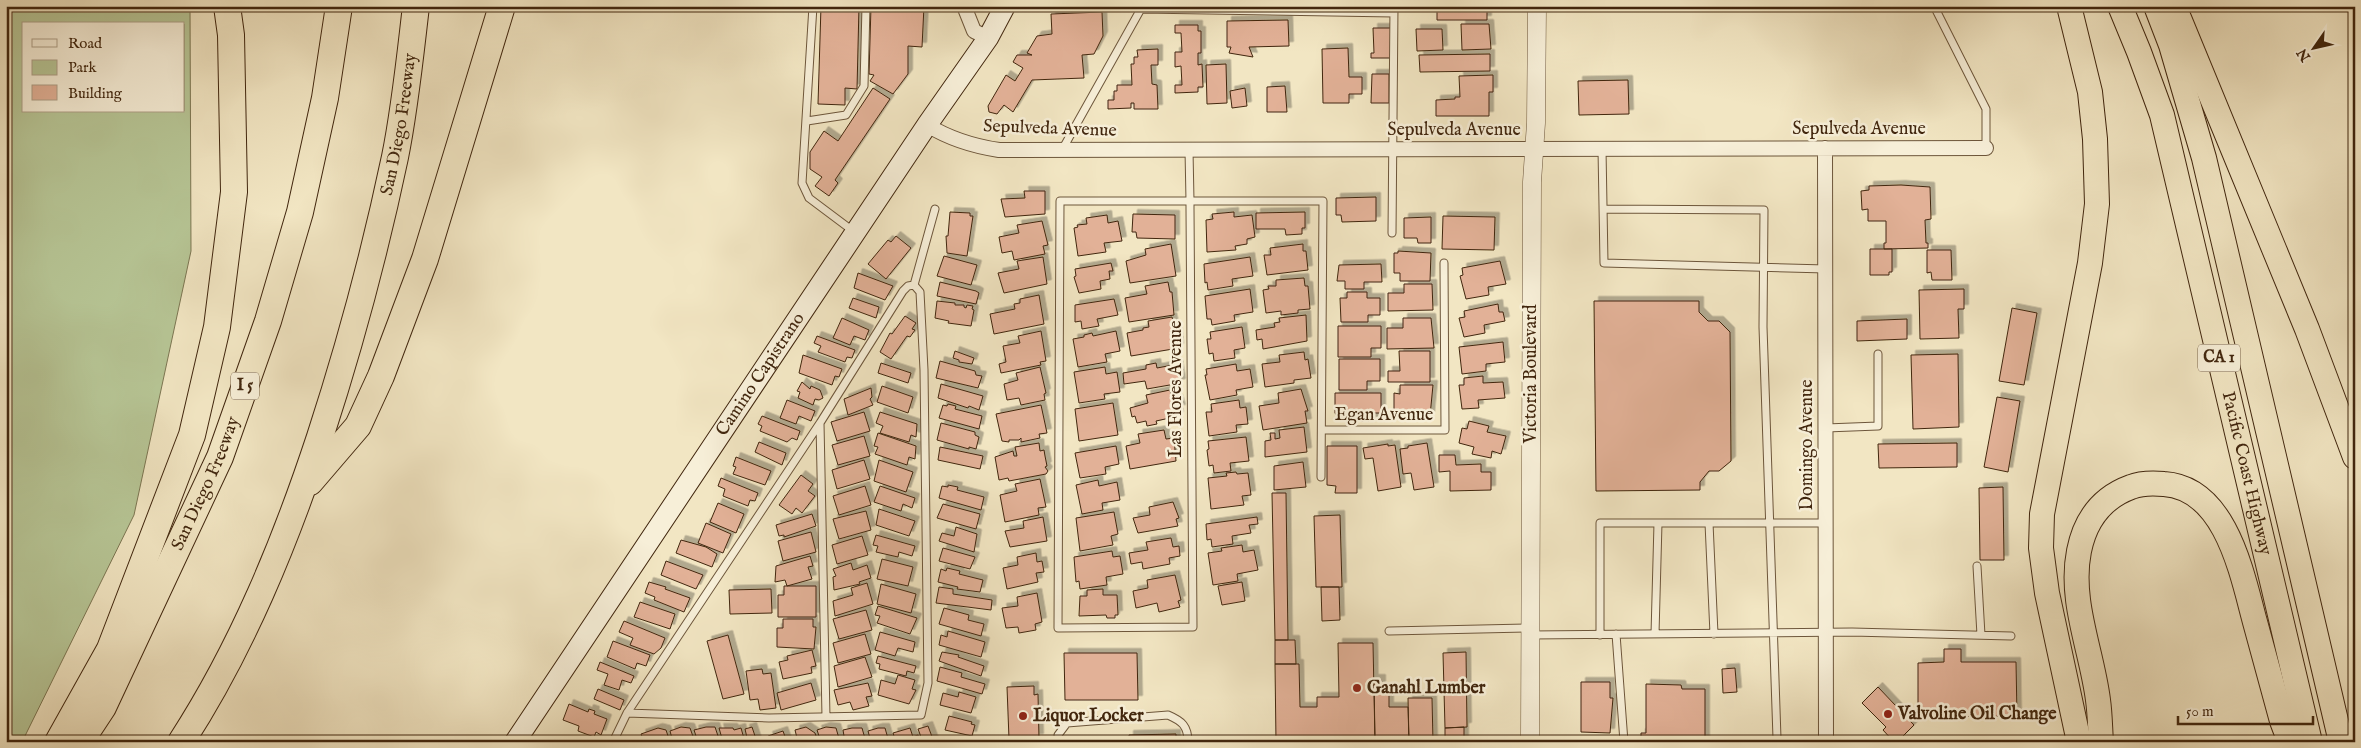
<svg xmlns="http://www.w3.org/2000/svg" width="2361" height="748" viewBox="0 0 2361 748" font-family="'IM FELL English',serif">
<style>
.green{fill:#b7c696;stroke:#7c7652;fill-rule:evenodd}
.building{fill:#e2b197;stroke:#41260e;filter:url(#shadow)}
.lines{fill:none;stroke-linecap:round;stroke-linejoin:round}
.service-casing{stroke:#6d563b;stroke-width:9}
.minor-casing{stroke:#6d563b;stroke-width:16}
.tertiary-casing{stroke:#6d563b;stroke-width:19}
.secondary-casing{stroke:#41260e;stroke-width:22}
.trunk-casing{stroke:#41260e;stroke-width:26}
.motorway-casing{stroke:#41260e;stroke-width:28}
.service{stroke:#f7efd8;stroke-width:7}
.minor{stroke:#f7efd8;stroke-width:14}
.tertiary{stroke:#f7efd8;stroke-width:18}
.secondary{stroke:#f7efd8;stroke-width:20}
.trunk{stroke:#f2e6c3;stroke-width:24}
.motorway{stroke:#f2e6c3;stroke-width:26}
.poi-dot{fill:#8f2418;stroke:#f7efd8;stroke-width:2}
.labels{text-anchor:middle;dominant-baseline:central;stroke-width:5;stroke-linejoin:round;paint-order:stroke}
.shield{fill:#f7efd8;stroke:#78624b;stroke-width:1}
.shield-label{font-size:16px;font-weight:bold;fill:#41260e}
.street-label{font-size:18px;fill:#41260e;stroke:#f7efd8}
.poi-label{font-size:18px;font-weight:bold;fill:#41260e;stroke:#f7efd8;text-anchor:start}
</style>
<defs>
<filter id="shadow"><feDropShadow dx="4.5" dy="-4.5" stdDeviation="0" flood-color="#0004"/></filter>
</defs>
<rect width="100%" height="100%" fill="#f2e6c3"/>
<filter id="stains"><feTurbulence type="fractalNoise" baseFrequency=".004" numOctaves="4"/><feColorMatrix values="0 0 0 0 .2 0 0 0 0 .09 0 0 0 0 .02 0 0 0 .5 -.17"/></filter>
<radialGradient id="worn" r=".72"><stop offset=".6" stop-color="#630" stop-opacity="0"/><stop offset="1" stop-color="#630" stop-opacity=".3"/></radialGradient>
<!-- green -->
<path class="green" d="M6 6H190L191 251 134 515 22 742H6ZM24 24H184V111H24Z"/>
<!-- building -->
<path class="building" d="M821 6H859L857 89 845 88V105L818 104Z
M871 6H924L922 47 908 46V74L893 94 870 81 874 75 869 74Z
M1437 6H1487V20H1437Z
M1102 12 1103 36 1094 54 1082 55 1084 78 1032 80 1013 112 1004 105 997 114 989 112 988 106 1006 75 1015 81 1023 68 1013 62 1017 55H1032L1027 53 1037 36 1052 34 1051 14Z
M1288 20 1289 46 1249 47 1253 57 1229 53 1231 47H1227V21Z
M1461 24H1489L1491 49 1462 50Z
M1175 25H1198V31H1201V53H1198V65L1202 64 1203 87H1198V92L1175 93V85H1182L1181 66 1175 67V52H1182L1181 33H1175Z
M1373 28H1391V58H1371V53H1374Z
M1416 29H1442L1443 50 1417 51Z
M1348 48 1349 77H1362V94H1349V103H1323L1322 49Z
M1158 49V65H1151L1152 84 1157 85 1158 109H1134V103H1131V108L1108 109V100H1114V91H1117V85H1132L1131 64H1134V57H1138L1137 50Z
M1490 54V71L1420 72 1419 55Z
M1226 64 1227 103 1207 104 1206 65Z
M1372 74H1389V103H1371Z
M1493 75V92H1489V116H1436V100L1455 99V97H1460L1459 76Z
M1628 80 1629 114 1579 115 1578 81Z
M1285 86 1287 112H1267V87Z
M873 88 890 99 835 180 838 183 829 196 815 186 822 177 810 169V152L824 131 838 141Z
M1245 88 1247 106 1232 108 1230 91Z
M1901 185 1930 187 1931 219 1925 220 1926 243H1928V248L1884 249V243H1886V221H1868V209L1862 210 1861 191 1869 190V186Z
M1024 191H1045V214L1005 217 1001 199 1025 198Z
M1376 197V221L1342 222 1341 215H1336V198Z
M950 212 970 213V216H973L967 256 947 253 946 236H948Z
M1234 212V217L1252 215 1255 237 1247 239V244L1235 246 1236 250 1207 252 1206 220 1213 219 1212 214Z
M1305 212V228H1302V234L1286 235 1285 229H1256V213Z
M1133 214 1175 215V239L1137 238 1136 232H1132Z
M1107 215 1108 223 1118 221 1122 241 1104 243 1106 252 1078 256 1074 228 1078 227 1077 225 1087 224 1086 218Z
M1443 216 1495 217 1494 250 1442 249Z
M1431 217V243H1418L1417 238H1404V218Z
M1042 221 1048 245 1043 246 1045 254 1014 260 1012 251 1002 253 999 237 1019 233 1017 225Z
M896 236 911 248 886 279 868 264 888 240 891 242Z
M1171 244 1176 276 1130 283 1126 261 1146 255 1145 249Z
M1303 244V251H1306L1308 270 1267 275 1264 255H1271L1270 248Z
M1870 249H1892V272H1889V275H1870Z
M1927 250H1951L1952 280H1932L1931 272 1927 273Z
M1398 251 1431 253 1430 281H1400V273H1394V253H1398Z
M944 256 977 265 971 285 937 276Z
M1043 257 1047 284 1004 293 998 273 1019 269 1017 261Z
M1250 257 1253 276 1232 279 1233 286 1208 290 1207 282 1205 283 1204 264Z
M1500 261 1506 284 1488 287 1489 295 1466 299 1460 276 1463 275 1462 268Z
M1111 263 1113 271H1109L1110 279 1100 281 1101 289 1079 293 1074 277 1076 276 1075 269Z
M1381 264 1382 282H1364V289H1345V281H1337L1339 265Z
M858 273 893 286 885 300 854 288Z
M1304 278 1305 286H1308L1310 309 1298 310V313L1281 315V311L1266 313 1263 290 1269 289 1268 286H1276V280Z
M940 282 976 291 979 293 976 304 937 296Z
M1168 282 1170 292H1172L1174 315 1129 322 1125 298 1147 294 1145 286Z
M1404 284H1432L1433 310 1388 311V293H1404Z
M1250 289 1253 312 1234 315 1235 321 1212 325 1211 319H1207L1205 296Z
M1964 289V309H1958L1959 338 1920 339 1919 290Z
M1347 292H1367V298H1380V315H1368V322H1341L1340 298H1347Z
M1039 295 1044 324 994 334 990 314 1015 309 1014 304 1020 303V299Z
M853 298 879 307 876 318 849 308Z
M1114 299 1118 315 1097 319 1099 326 1082 329 1081 321 1075 322V305Z
M937 301 955 303V305H964V307L966 308 967 305 973 306 972 309 974 310 971 326 948 323 949 321 935 318Z
M1594 301H1699V312L1708 321H1719L1730 332 1731 461 1719 471H1709L1700 482V490L1596 491Z
M1498 304 1499 312H1503L1505 321 1484 325 1485 333 1464 337 1459 318 1465 317 1464 311Z
M2012 308 2037 313 2024 385 1999 381Z
M1306 315 1307 341 1263 349 1262 339 1257 340 1256 330 1275 327 1274 323 1280 322 1279 318Z
M905 316 916 323 912 329 915 330 910 337 907 336 891 359 880 352 890 333 892 334Z
M1172 317 1174 326H1177L1179 348 1131 356 1127 333 1143 330V328L1149 327 1148 321Z
M842 318 869 330 865 340 854 336 850 345 833 338Z
M1403 318H1431L1434 348 1387 349V328H1403Z
M1907 319V339L1857 341V321Z
M1338 326H1381V348H1371V357H1338Z
M1242 327 1245 348 1234 350 1235 358 1214 361 1213 353 1209 354 1207 339H1211L1210 332Z
M1041 331 1046 361 1040 362 1041 365 1001 373 999 364 1006 362 1003 346 1020 343 1018 336Z
M1116 331 1120 351 1105 354 1107 362 1078 367 1073 339 1084 337V335L1092 333 1093 336Z
M817 336 855 350 852 358 847 357 845 362 818 352 821 346 814 343Z
M1503 342 1505 362 1486 364V371L1462 374 1459 347Z
M955 351 974 358 972 364 959 362V360L953 358Z
M1399 351H1430V382H1388V371H1400Z
M1304 352 1305 360 1308 359 1311 378 1294 380V383L1265 387 1262 364 1280 362 1279 355Z
M1958 354 1959 427 1913 429 1911 355Z
M803 355 842 369 839 377 835 376 832 385 799 373Z
M1339 359H1380V381H1367V390H1339Z
M940 361 975 371 976 375 982 376 978 388 936 378Z
M881 363 911 373 908 383 878 373Z
M1156 363 1157 368 1178 364 1181 383 1147 389 1145 381 1124 384 1123 373 1146 369V365Z
M1236 364 1237 371 1250 369 1253 387 1236 390 1237 395 1210 400 1205 375H1207L1206 369Z
M1040 367 1046 393 1044 394 1045 400 1021 405 1019 398 1007 400 1004 384 1018 380 1016 373Z
M1105 367 1106 374 1117 372 1120 392 1104 394 1105 399 1079 403 1074 372Z
M1483 376V383L1503 382 1505 398 1478 400 1479 408 1462 409 1459 385H1464V378Z
M802 382 810 389 811 386 820 390 823 398 819 400 815 399 813 405 798 398 800 392 797 391Z
M941 384 983 396 979 410 969 406 968 408 938 398Z
M1400 385H1433L1430 416 1400 418V413H1394V393L1400 394Z
M882 386 913 397 908 413 877 402Z
M871 388 872 397 870 399 873 405 848 415 844 399Z
M1301 389 1308 411H1305L1307 423 1263 430 1259 406 1279 403 1278 393Z
M1170 390 1172 400 1178 399 1181 409H1177L1179 416 1156 421 1157 424 1147 426 1146 421 1137 423 1135 416 1132 417 1130 408 1148 403 1146 395Z
M1335 393H1381V413H1374V421H1340L1335 413Z
M1997 397 2020 401 2008 472 1984 467Z
M787 400 815 411 811 421 799 416 796 424 780 418Z
M1239 400 1240 408 1246 407 1248 424 1236 425 1237 432 1209 436 1206 412H1212L1211 404Z
M1113 403 1118 435 1079 441 1075 409Z
M948 404 956 406 955 409 982 416 979 429 939 418 943 405 947 406Z
M1041 405 1047 433 1039 434 1040 438 1021 442V438L1019 440H1009V442L1002 441 996 414Z
M864 412 870 431 837 441 831 422Z
M880 412 917 424 916 437 911 435 909 442 880 433 883 426 876 423Z
M762 416 800 431 797 440 792 438 787 442 760 431 762 426 758 424Z
M1469 421 1489 426 1487 432 1506 436 1501 454 1492 451 1491 458 1472 454 1474 447 1459 443 1462 428 1467 429Z
M941 423 975 432V435L979 437 976 449 969 447V449L937 440Z
M1304 427 1307 452 1265 457V441L1271 440 1270 433H1275V439L1280 438 1279 430Z
M1164 430 1166 439 1174 438 1176 461 1130 469 1126 446 1140 443 1138 434Z
M878 433 916 446 915 459 909 457 907 465 875 454 878 447 874 446Z
M864 436 870 456 838 465 832 445Z
M1246 437 1249 461 1230 463 1231 471 1214 473 1213 465 1209 466 1207 450 1209 449 1208 441Z
M759 442 786 453 782 465 755 452Z
M1039 443 1040 451 1044 450 1045 456 1047 466 1045 467 1048 471 1046 474 1009 481 1008 478 999 480 995 457 1013 451 1014 456H1017L1015 447Z
M1427 443 1434 487 1414 490 1411 473 1403 474 1400 449 1408 448V446Z
M1957 443V467L1879 468 1878 444Z
M1388 444V446L1395 445 1401 487 1378 491 1373 458 1365 459 1363 448Z
M1116 446 1119 464 1105 467 1106 474 1080 478 1075 453Z
M1327 446H1357V493H1335L1336 486 1327 485Z
M940 447 983 456 980 469 938 460Z
M1439 455H1455L1456 465 1481 464V472H1491V490L1450 491V471L1439 472Z
M736 457 771 471 765 485 733 474 736 467 733 466Z
M864 460 870 479 837 489 832 470Z
M879 460 913 472 906 492 874 481Z
M1303 462 1306 487 1274 490V466Z
M1236 472 1237 474 1248 473 1251 495 1242 496 1244 505 1211 509 1208 478 1227 476 1226 473Z
M801 475 813 484 808 491 815 496 802 513 796 508 792 514 779 505Z
M721 478 758 493 755 501 750 500 748 506 723 496 725 489 718 486Z
M1040 479 1046 507 1038 508 1039 515 1005 522 1000 495 1017 491 1015 484Z
M1098 480 1099 486 1117 482 1120 500 1102 503 1103 510 1082 514 1076 485Z
M948 485 958 487 957 490 984 497 981 510 939 498 942 486 948 487Z
M865 486 871 505 839 515 833 496Z
M880 486 915 498 912 508 903 504 901 511 874 502Z
M2003 487 2004 560H1980L1979 488Z
M1272 493H1286L1288 640H1275Z
M1173 502 1179 518 1176 519 1178 526 1138 533 1133 518 1150 515 1149 507Z
M718 503 744 514 736 533 710 522Z
M943 504 980 514 976 529 937 518Z
M879 509 915 521 909 536 876 525Z
M866 511 871 530 839 539 833 519Z
M1114 512 1118 534 1111 536 1113 545 1080 551 1076 518Z
M812 514 816 526 784 537V535L779 536 776 525Z
M1340 515 1342 587H1316L1314 516Z
M1043 517 1047 541 1010 547 1005 531 1024 528 1023 521Z
M1257 517 1258 524 1249 525 1251 533 1232 536 1233 544 1212 547 1211 539 1207 540 1206 524Z
M706 523 731 534 723 553 698 543Z
M956 527 977 534 974 552 939 541 942 533 954 536Z
M811 532 816 552 783 561 778 541Z
M876 535 915 546 912 556 899 552 898 557 876 552 878 546 873 545Z
M862 536 868 555 837 564 832 545Z
M1171 538 1173 547 1179 546 1180 556 1169 558 1170 564 1143 569 1142 562 1131 564 1129 553 1148 550 1146 542Z
M681 540 706 547 717 554 712 567 676 553Z
M1242 545 1243 552 1254 550 1258 570 1237 574 1238 581 1213 585 1208 553 1222 551 1221 548Z
M943 548 975 557 970 569 939 561Z
M1112 551 1113 557 1120 556 1123 574 1106 577 1107 585 1080 589 1079 581 1076 582 1074 557Z
M1036 553 1037 562 1042 561 1044 572 1036 573 1038 582 1007 589 1003 568 1018 565 1017 557Z
M810 556 813 566 808 567 812 579 787 586 785 580 775 582 776 566Z
M882 559 913 567 908 586 877 579Z
M666 561 703 575 696 589 661 575Z
M851 563 853 570 867 565 871 578 859 582 860 584 834 590 833 577 836 576 833 569Z
M947 568 960 571 959 574 983 580 980 592 957 589 958 587 938 582 941 569 946 571Z
M1175 575 1181 600 1178 601 1180 607 1159 612 1157 603 1136 608 1133 591 1148 588 1147 580Z
M649 582 666 587 665 589 690 598 684 612 654 600 655 597 645 593Z
M1242 582 1245 601 1222 605 1218 586Z
M867 583 873 604 835 616 833 601 853 595 851 588Z
M881 584 916 594 911 613 877 604Z
M784 586H816V617H778V595H784Z
M939 587 953 589V594L992 600 991 610 936 603Z
M1321 587H1339L1340 620 1322 621Z
M771 589 772 613 730 614 729 590Z
M1103 589V595H1117L1118 615H1115V618H1107L1106 615 1079 616 1080 596H1087V590Z
M1037 593 1042 622 1035 624 1036 630 1019 633 1018 627 1006 628 1002 608 1018 606 1017 597Z
M640 602 675 614 670 629 634 617Z
M878 606 917 618 910 634 877 623 880 616 875 615Z
M944 608 969 615 968 620 984 624 981 636 939 624Z
M866 610 872 630 839 639 833 619Z
M783 619H813V627H816L814 649 777 647V628H783Z
M624 621 665 638 661 648 654 654 630 645 633 638 619 632Z
M948 631 985 642 981 657 939 645 941 635 947 637Z
M880 632 915 642 913 652 898 648 895 656 875 650Z
M865 634 871 654 838 663 833 643Z
M728 635 744 694 723 699 707 641Z
M1275 640H1295L1296 664H1275Z
M613 641 650 655 646 666 637 663 635 669 607 657Z
M1338 643H1373L1375 742H1276L1275 664H1299L1300 707H1317V697H1339Z
M1944 649H1961V662H2016L2017 716 1918 717V663L1944 662Z
M812 650 816 666 811 667 812 673 783 679 779 662 788 660 787 656Z
M942 652 959 655 958 657 984 666 981 676 939 661Z
M1466 652 1467 727 1445 728 1443 653Z
M1064 653H1137L1138 700H1065Z
M878 656 916 666 914 673 907 671 906 676 879 669 880 664 876 663Z
M865 657 872 677 838 687 834 666Z
M600 662 634 676 631 683 622 680 619 690 604 685 608 674 597 670Z
M940 667 962 673 961 677 985 684 982 694 937 681Z
M1735 668 1737 692 1723 693 1722 669Z
M762 669 763 674 771 673 776 708 760 710 758 699 750 700 746 671Z
M898 675 915 680 912 689 916 690 909 704 878 695 881 680 895 684Z
M1374 679H1381V691H1389V707H1408L1409 742H1375Z
M1581 682H1610V698H1613L1610 733 1581 732Z
M811 683 816 700 781 710 777 693Z
M868 683 872 696 866 697 869 706 853 710 850 702 838 705 834 690Z
M1646 684 1681 685 1682 689H1705V742H1641V733H1646Z
M1034 686V695L1038 694 1039 738 1009 739 1007 687Z
M1878 687 1914 725 1897 742H1894L1883 730 1886 727 1862 703Z
M598 689 624 700 620 710 594 699Z
M959 692 976 697 971 713 940 705 943 693 958 697Z
M1408 698H1432L1433 742H1409Z
M569 704 588 712 589 709 595 711 594 714 607 719 601 735 596 732 594 737 578 731 579 726 563 720Z
M949 716 972 722 971 724 975 725 972 736 945 730Z
M928 726 934 742H923L918 729Z
M681 727 690 728 695 742H673L670 731Z
M706 727H715L720 742H698L694 730Z
M752 727 757 742H748L745 729Z
M806 727 815 733 818 742H798L795 730Z
M826 727 836 728 840 742H821L817 730Z
M1464 727V742H1445V728Z
M658 728 666 730 670 742H644L641 734Z
M719 728H733L734 730 741 728 745 742H723Z
M852 728H862L866 742H845L843 730Z
M878 728H885L889 742H871L868 731Z
M910 728 913 737 918 735 920 742H896L893 733Z
M783 731 787 742H770L768 736Z
M1176 734V741L1129 742V735Z"/>
<g class="lines">
<!-- service casing -->
<g class="service-casing">
<path id="service" d="M813 6 802 183 809 198 853 231
M1934 6 1986 109V148
M1141 9 1394 13
M807 121 846 115 864 86 866 6
M1602 149 1604 263 1826 269
M1062 150 1142 7
M1189 150 1190 201V209L1193 627 1058 628 1060 201H1323L1321 477
M1604 209 1764 210 1763 327 1777 738
M1392 233 1394 6
M914 285 935 209
M820 423 826 717
M1826 428 1878 426V354
M1323 430H1445L1444 263
M1709 523 1714 634
M1977 566 1981 635
M1389 631 1530 628
M1616 634 1624 742
M1655 634 1658 523
M1531 635 1852 632 2011 636
M1600 635V523H1826
M613 742 627 713 820 423 903 291 908 286 914 285 920 292 924 370 928 683 921 715 769 718 627 713
M1059 742 1058 735 1067 723 1168 715C1182 721 1188 726 1188 742"/>
</g>
<!-- minor casing -->
<g class="minor-casing">
<path id="minor" d="M964 6 974 31 988 38
M2354 6 2355 8
M927 125C950 139 972 146 999 150L1986 148
M1825 148 1826 742"/>
</g>
<!-- tertiary casing -->
<g class="tertiary-casing">
<path id="tertiary" d="M1530 742 1532 182 1536 123 1537 6"/>
</g>
<!-- secondary casing -->
<g class="secondary-casing">
<g id="secondary">
<path id="s1" d="M515 742 927 125 988 38 1005 6"/>
</g>
</g>
<!-- trunk casing -->
<g class="trunk-casing">
<g id="trunk">
<path d="M2069 6 2090 92 2095 139 2097 204 2090 263 2042 514 2041 548 2047 593 2079 742"/>
<path id="s2" d="M2120 6 2139 52 2162 115 2310 742"/>
<path d="M2156 6 2171 45 2204 158 2341 742"/>
<path d="M2174 6 2307 329 2355 457"/>
<path d="M2101 742C2100 728 2100 714 2098 700 2092 651 2069 601 2079 551 2085 521 2101 498 2131 487 2141 483 2153 483 2164 484 2226 488 2242 574 2255 622 2264 655 2273 688 2282 721L2290 742"/>
</g>
</g>
<!-- motorway casing -->
<g class="motorway-casing">
<g id="motorway">
<path d="M310 482 358 426 381 376 425 259 502 6"/>
<path d="M58 742 110 649 192 435 217 327 234 192 231 35 227 6"/>
<path id="s3" d="M80 742 103 707 220 457 268 321 300 212 325 98 339 6"/>
<path id="s4" d="M181 742C242 648 285 543 320 437 350 345 375 252 395 157 405 108 410 57 416 6"/>
</g>
</g>
<!-- service -->
<use href="#service" class="service"/>
<!-- minor -->
<use href="#minor" class="minor"/>
<!-- tertiary -->
<use href="#tertiary" class="tertiary"/>
<!-- secondary -->
<use href="#secondary" class="secondary"/>
<!-- trunk -->
<use href="#trunk" class="trunk"/>
<!-- motorway -->
<use href="#motorway" class="motorway"/>
</g>
<!-- markers -->
<g class="poi-dot">
<circle cx="1357" cy="688" r="5"/>
<circle cx="1888" cy="714" r="5"/>
<circle cx="1023" cy="716" r="5"/>
</g>
<g class="labels">
<!-- shield labels -->
<g class="shield">
<rect x="2198" y="344.5" width="42" height="27" rx="4"/>
<rect x="231" y="372.5" width="28" height="27" rx="4"/>
</g>
<g class="shield-label">
<text x="2219" y="358">CA 1</text>
<text x="245" y="386">I 5</text>
</g>
<!-- street labels -->
<g class="street-label">
<text stroke="none"><textPath href="#s4" startOffset="659">San Diego Freeway</textPath></text>
<text transform="translate(1050 129) rotate(2)">Sepulveda Avenue</text>
<text x="1859" y="129">Sepulveda Avenue</text>
<text x="1454" y="130">Sepulveda Avenue</text>
<text stroke="none"><textPath href="#s1" startOffset="442">Camino Capistrano</textPath></text>
<text transform="translate(1531 374) rotate(-90)">Victoria Boulevard</text>
<text transform="translate(1176 389) rotate(-90)">Las Flores Avenue</text>
<text x="1384" y="415">Egan Avenue</text>
<text transform="translate(1807 445) rotate(-90)">Domingo Avenue</text>
<text stroke="none"><textPath href="#s2" startOffset="485">Pacific Coast Highway</textPath></text>
<text stroke="none"><textPath href="#s3" startOffset="288">San Diego Freeway</textPath></text>
</g>
<!-- poi labels -->
<g class="poi-label">
<text x="1367" y="688">Ganahl Lumber</text>
<text x="1898" y="714">Valvoline Oil Change</text>
<text x="1033" y="716">Liquor Locker</text>
</g>
</g>
<!-- margin -->
<rect width="2361" height="748" fill="none" stroke="#f2e6c3" stroke-width="25"/>
<rect x="8" y="8" width="2346" height="733" fill="none" stroke="#41260e" stroke-width="2.5"/>
<rect x="12" y="12" width="2336" height="723" fill="none" stroke="#41260e"/>
<!-- legend -->
<rect x="22" y="22" width="162" height="90" fill="#f7efd8" stroke="#ae9f87"/>
<rect x="32" y="39" width="25" height="8" fill="#f7efd8" stroke="#ae9f87"/>
<text x="68" y="48" font-size="15" fill="#41260e">Road</text>
<rect x="32" y="60" width="25" height="15" fill="#b7c696" stroke="#ae9f87"/>
<text x="68" y="72" font-size="15" fill="#41260e">Park</text>
<rect x="32" y="85" width="25" height="15" fill="#e2b197" stroke="#ae9f87"/>
<text x="68" y="98" font-size="15" fill="#41260e">Building</text>
<!-- north arrow -->
<g transform="translate(2314 48) rotate(236)" stroke="#f7efd8" stroke-width="4" paint-order="stroke">
<path d="M0-4L9 19L0 12L-9 19Z" fill="#41260e"/>
<text y="-8" font-size="14" font-weight="bold" text-anchor="middle" fill="#41260e">N</text>
</g>
<!-- scale -->
<path d="M2178 716v8h135v-8" fill="none" stroke="#41260e" stroke-width="2.5"/>
<text x="2186" y="716" font-size="15" fill="#41260e" stroke="#f7efd8" stroke-width="4" paint-order="stroke">50 m</text>
<rect width="100%" height="100%" filter="url(#stains)"/>
<rect width="100%" height="100%" fill="url(#worn)"/>
</svg>
